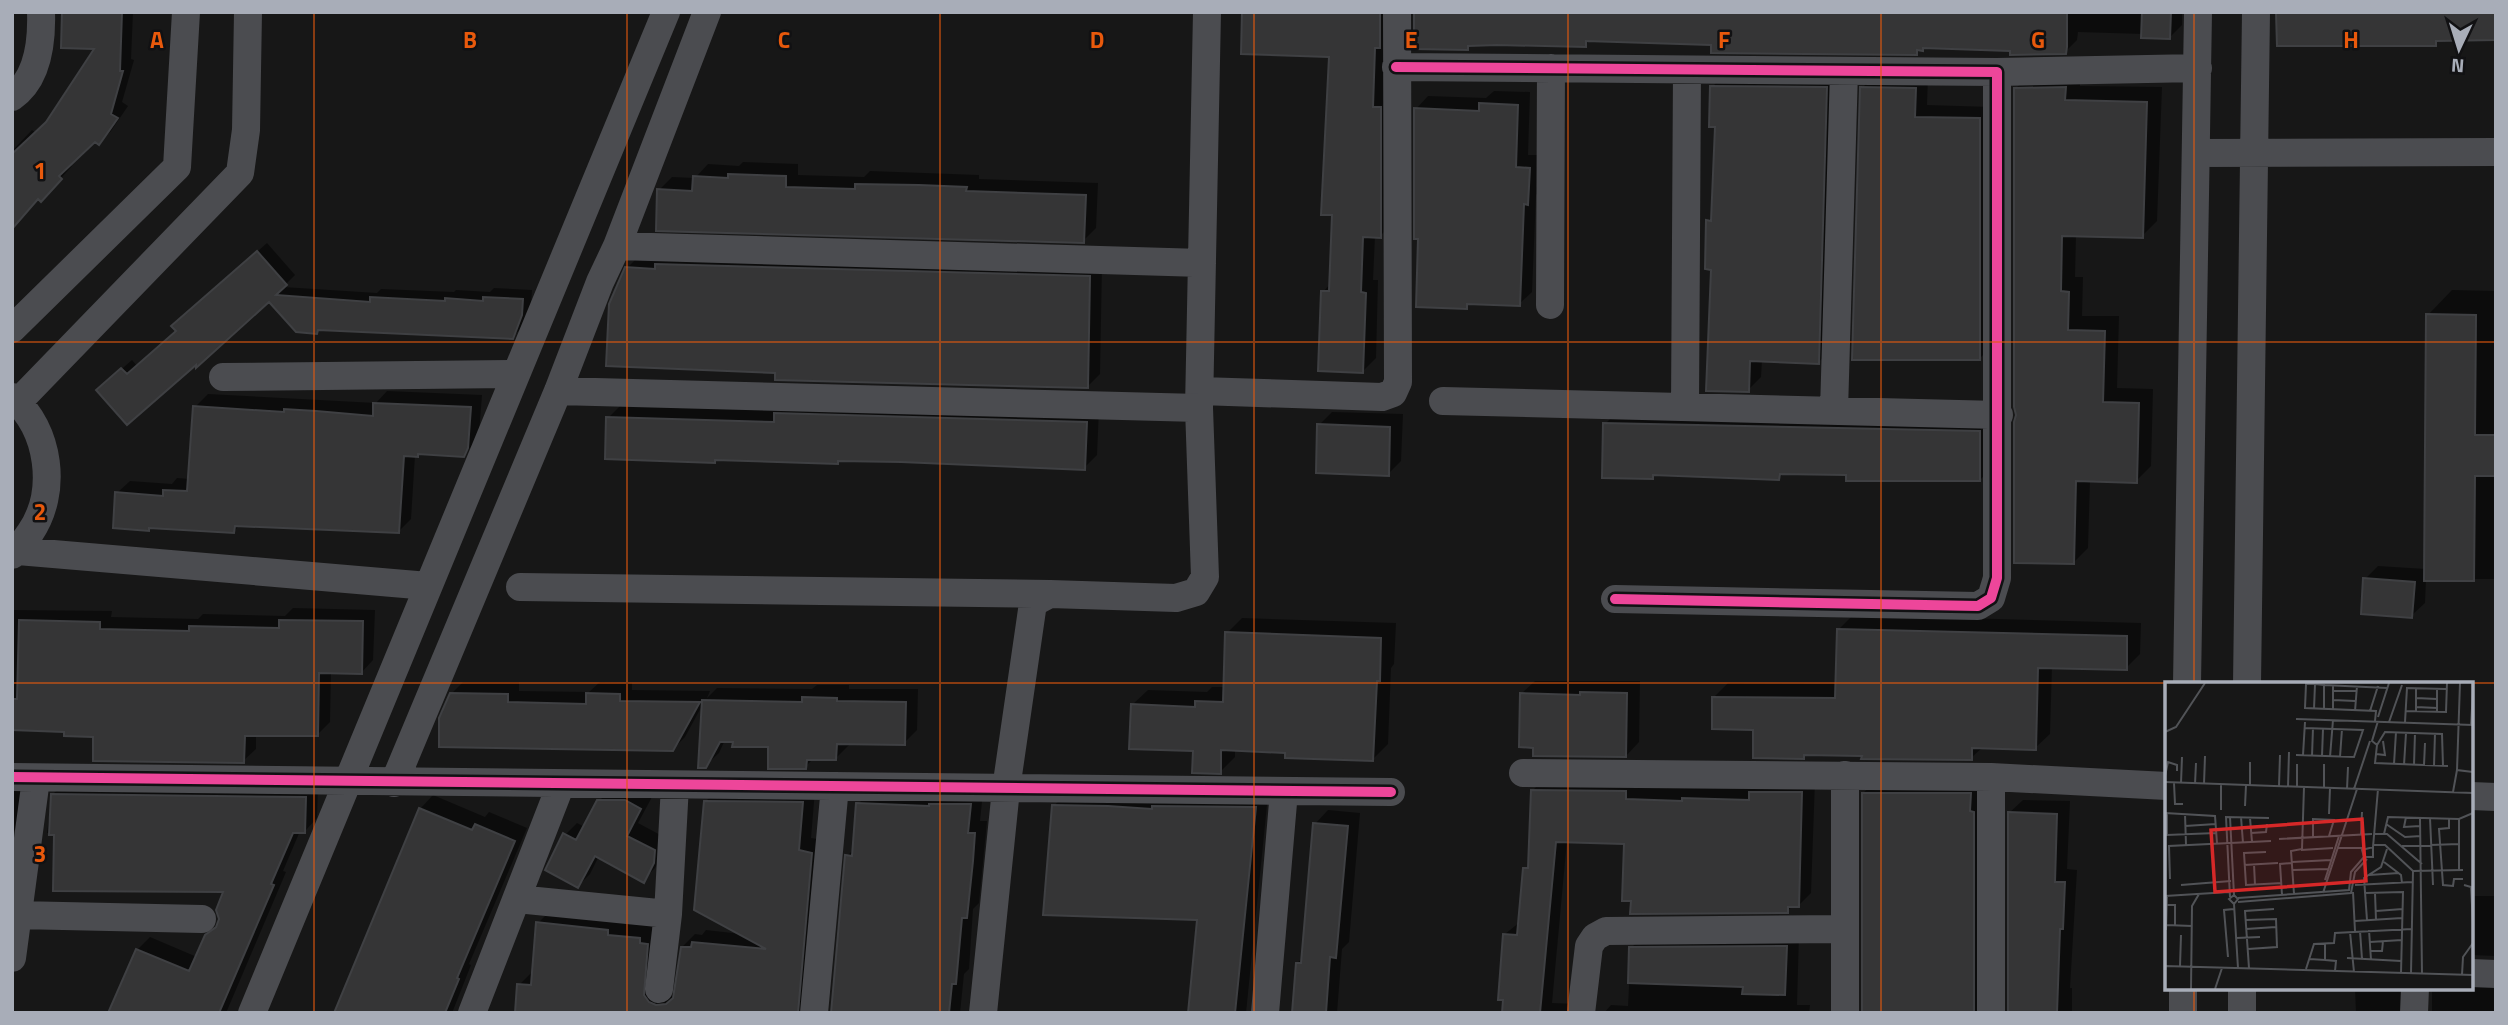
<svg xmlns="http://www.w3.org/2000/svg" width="2508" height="1025" viewBox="0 0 2508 1025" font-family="'Titillium Web',sans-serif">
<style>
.shadow{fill:#0007}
.building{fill:#353536;stroke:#3f4043;stroke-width:2}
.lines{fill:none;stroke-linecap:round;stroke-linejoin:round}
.street{stroke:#4b4c50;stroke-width:28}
.cycleway-casing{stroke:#111113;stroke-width:15}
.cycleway{stroke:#ed469a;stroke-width:10}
.grid{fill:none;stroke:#e8590c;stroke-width:2;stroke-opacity:0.55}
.inset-road{fill:none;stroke:#515357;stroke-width:2}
.view{fill:#d62828;fill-opacity:0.15;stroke:#d62828;stroke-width:3.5}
.inset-edge{fill:none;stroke:#a8adb8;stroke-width:3.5}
.grid-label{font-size:23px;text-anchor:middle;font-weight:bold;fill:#e8590c;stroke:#111113;stroke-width:5;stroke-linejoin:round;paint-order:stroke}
</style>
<rect width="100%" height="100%" fill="#171717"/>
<!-- shadow -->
<path class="shadow" d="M63 12H133L131 59 134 60 122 102 128 106 111 131 99 143 95 139 69 164 72 166 52 188 39 197 12 227V151L32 130 36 133 48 122 97 47Z
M1244 12H1393V223L1380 236H1375L1373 280H1378L1376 358 1363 371 1323 292 1331 283 1334 214 1331 55Z
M1415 12H2182V25L2170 37 2143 34 2078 32 2077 40 2065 52 1925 46 1916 53 1591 39 1585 46 1471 44 1467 48Z
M2080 73V86L2162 87 2157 221 2142 236 2076 235 2075 277H2083L2082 316H2119L2117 388 2153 389 2151 466 2136 481 2090 480 2088 548 2073 563 2017 415 2015 89 2031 74Z
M1725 74 1839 75 1831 349 1818 363 1762 360 1761 377 1748 390 1712 268 1708 221 1713 216 1717 126 1712 87Z
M1874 76H1928L1927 105 1992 107V346L1980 358 1862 88Z
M1494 91 1530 92 1528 155H1542L1540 190 1536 195 1532 292 1519 304 1471 302 1466 307 1420 237 1416 109 1428 96 1486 98Z
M743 162 798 164V175L864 177 870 171 979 175V179L1098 183 1096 228 1083 241 659 190 672 177 695 178 708 164 739 166Z
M267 243 295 275 283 287 377 293 381 289 454 292 456 290 490 292 494 288 532 290 531 305 522 328 512 337 321 328 317 332 269 299 198 364 108 381 132 360 137 366 178 331 183 317Z
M640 255 1102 264 1100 374 1087 387 777 372 627 268Z
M2452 290 2496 291V579H2426L2425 603 2411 616 2365 579 2378 566 2426 569 2428 315Z
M387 391 482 395 479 434 476 442 463 455 420 453 415 455 411 519 399 531 240 525 234 531 151 526 148 529 117 493 130 481 172 484 177 478 190 479 195 407 208 394 376 403Z
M621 405 1099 409 1097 455 1084 468 840 459 837 462 717 459 714 461 608 418Z
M1618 411 1993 419V466L1980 480 1784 473 1779 478 1657 473 1652 477 1605 424Z
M1332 412 1403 414 1401 461 1388 474 1319 425Z
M293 608 375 610 373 660 361 673 331 672 330 722 318 734H256V749L243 761 66 730 12 728V610L112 611 111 617 198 619 203 614 285 616Z
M1853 615 2141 623 2140 654 2126 668 2052 666 2050 734 2035 748 1983 747 1971 758 1807 753 1803 757 1755 728 1714 697 1728 683 1838 684 1839 629Z
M1242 618 1396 623 1394 664 1391 668 1388 744 1372 760 1287 751 1235 749V757L1220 772 1195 750 1132 705 1148 690 1207 692 1212 687H1225L1227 633Z
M1535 681H1640L1639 742 1626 756 1521 694Z
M463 682H519V691L589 692 600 682 632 683V690L710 691 707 698 717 688 812 689 817 685H849V689H918L917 730 904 743 849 742V745L836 758H814L805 767 770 745 725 740 719 753 705 766 704 702 685 737 673 749 451 694Z
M12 774 29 781 24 819 12 833Z
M1546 777 1815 780 1811 893 1798 906H1793L1787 911 1626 842 1567 840 1552 1003 1578 1004 1583 1013H1504L1505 934 1520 922 1525 869 1530 864 1533 790Z
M1877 780 1983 781 1994 1013H1863V793Z
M65 782 318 785 317 818 305 831H300L283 871 286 872 226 1013H109L137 950 150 937 197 957 206 936 219 923 226 891 56 833H47L52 795Z
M611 789 652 797 638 823 666 838 665 850 655 868 643 880 599 856 590 874 578 886 565 835 577 823 585 827 599 801Z
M718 789 815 790 811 838 824 840 816 1013H517L519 985 532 972 538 923 551 910 652 925V931L672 993 677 992 682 947 695 934 702 935 706 930 741 934 705 802Z
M871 791 983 792 980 821H987L979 903 973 909 969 969 964 974 960 1013H832L847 856 854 849 858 804Z
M1067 792 1268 795 1246 1013H1190L1198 918 1054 806Z
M433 795 485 817 489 812 527 828 469 964 471 965 452 1013H336L420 809Z
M2023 800 2070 801 2067 869 2077 870 2070 988H2072V1013H2009V813Z
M1328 810 1360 813 1349 942 1342 949 1337 1013H1293L1297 963 1303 958 1315 824Z
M2471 896H2496V956L2471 955Z
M1799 934 1797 1005H1810L1809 1013H1604L1611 1005 1628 1006 1631 948 1644 935Z
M2471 970 2496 978V1013H2432V988H2471Z
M2355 988H2410L2417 1013H2356Z"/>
<!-- building -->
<path class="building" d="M62 12H122L120 71H123L111 114 118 118 99 145 95 142 59 176 62 179 41 202 38 199 12 229V154L46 122 94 49 61 48Z
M1242 12H1380V48H1375L1373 107H1381V238L1363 237 1361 292 1366 293 1363 373 1318 371 1321 291H1329L1332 215H1321L1329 57 1241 54Z
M1414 12H2067V47L2066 54 2010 55V51L1923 48V51L1917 50V55L1711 53V45L1586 41V47L1497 45 1468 46V50L1414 49Z
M2142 12H2171L2170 39 2141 38Z
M2276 12H2496V40L2436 41V46H2277Z
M1710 86 1827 87 1819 364 1750 361 1749 392 1706 391 1711 270 1705 269 1706 220 1711 221 1715 127H1709Z
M1860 87 1916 88 1915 117 1980 118V360H1852Z
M2066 87 2065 100 2147 102 2143 238 2062 236 2061 291 2069 292 2068 330 2105 331 2103 402 2139 403 2137 483 2076 481 2074 564 2014 563V422L2016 415 2014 407V88Z
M1479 103 1518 105 1516 167 1530 168 1528 205 1524 204 1520 306 1467 304V309L1416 307 1418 239H1414V108L1479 111Z
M728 174 786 176V187L855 189V184L919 185 967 187 966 191 1086 195 1084 243 656 231 657 189 692 191 693 176 728 178Z
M257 251 287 285 276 295 370 302V297L445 301V298L483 301V297L523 299 522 315 513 339 318 330 317 334 296 332 269 302 196 368V365L127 425 96 390 121 368 127 374 176 331 171 326Z
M655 264 1090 276 1088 388 775 380V373L606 366 609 304 625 267 655 269Z
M2426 314 2476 315 2475 435H2496V476H2475L2474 581H2424Z
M373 403 471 407 468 448 464 457 418 454V457L404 456 399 533 235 526 234 533 149 528V531L113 528 115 492 163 496V490L187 491 193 406 284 412V409L316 411 373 416Z
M774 413 1087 422 1085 470 901 462 838 461V464L715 460V463L605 459 606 417 774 422Z
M1603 423 1980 431V481H1846V475L1780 474 1779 480 1653 475V479L1602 478Z
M1317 424 1390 427 1389 476 1316 473Z
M2363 578 2415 582 2412 618 2361 614Z
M19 620 100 622V629L189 631V626L279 628V620L363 621 362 674 319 673 318 736H245L244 763 93 761V737L64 736V732L12 730V699H17Z
M1837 629 2127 636V670L2038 668 2036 750 1972 748V760L1861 759 1862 756 1804 755V759L1753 758V730L1712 729V697L1835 698Z
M1225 632 1381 638 1380 681H1377L1373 761 1285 758V753L1221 750V774L1192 773 1193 751 1129 749 1131 704 1195 707V701L1223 702Z
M1580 692 1627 693 1626 757 1533 756V748L1519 747 1520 693 1580 695Z
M450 693 508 694V702L586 704V693L620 694V701L700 702 673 751 439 747V718Z
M802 697 837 698V701L906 702 905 745 837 744 836 760H807L806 769H768V747H732L733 742H720L706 768H698L702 700 802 702Z
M1531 790 1626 791V799L1682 801V798L1749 800V792H1802L1799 907H1788V913L1630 914 1631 901H1622L1624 844 1556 842 1540 1013H1502L1503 1000H1498L1503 934 1517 935 1523 868H1528Z
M1862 793H1971L1970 811 1974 812V1013H1862Z
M51 794 306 797 305 833H293L271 884 274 885 219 1013H108L136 949 189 971 205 935 216 927 219 919 216 910 223 892 53 891 54 835H49Z
M597 800H625L641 809 627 836 655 850 654 863 644 883 595 856 578 888 545 870 563 833 576 840Z
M704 801 803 802 799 850 812 853 798 1013H515L517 984 531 985 536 922 608 930V935L640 938V943L648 944 644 995 649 1002 656 1005 666 1004 673 998 681 947H691L692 942 766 949 694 910Z
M856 803 929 806V804H971L968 833H975L973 861 967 918H962L956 984H952L949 1013H831L845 855 852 856Z
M1052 805 1108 806 1152 809V806L1256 807 1235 1013H1188L1197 920 1043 915Z
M419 808 472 830 475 824 515 841 457 978 459 979 445 1013H334Z
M2008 812 2057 814 2055 882H2065L2063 929H2060L2057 1013H2008Z
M1313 823 1348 826 1336 958 1330 957 1326 1013H1292L1296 963H1301Z
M1787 946 1785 995 1742 994 1743 987 1628 983 1629 947Z"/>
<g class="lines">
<!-- street -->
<path class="street" d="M1396 67 1997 72V578L1991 598 1978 606 1615 599
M1997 72 2198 68
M12 97C38 79 42 42 41 12
M2196 153 2496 152
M617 246 1202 263
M1550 305 1551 68
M12 329 177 167 186 12
M223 377 516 374
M558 391 1199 408
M1200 391 1382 397 1393 393 1398 382 1397 12
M12 397C50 430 58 492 30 533 24 541 20 549 12 555
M1443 401 1999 415
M18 402 240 173 246 130 248 12
M1685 407 1687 70
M1834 411 1844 71
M18 551 428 586
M520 587 1050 594
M2187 684 2198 12
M2247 684 2256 12
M1523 773 1991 777 2167 786
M1845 775V1013
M12 777 1391 792
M1991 777V1013
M394 783 558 391 600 282 617 246 707 12
M2471 796 2496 797
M517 899 668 914
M17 915 202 919
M12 958 36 779
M2471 973 2496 974
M659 989 668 914 675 785
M252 1013 666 12
M472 1013 561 784
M814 1013 835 786
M983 1013 1006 789 1033 603 1050 594 1176 598 1196 592 1205 577 1199 408 1207 12
M1265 1013 1284 791
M1581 1013 1589 946 1595 937 1606 931 1845 929
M2183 1013V988
M2242 1013V988
M2414 1013 2415 988"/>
<!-- cycleway casing -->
<g class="cycleway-casing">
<path id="cycleway" d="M1396 67 1997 72V578L1991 598 1978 606 1615 599
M12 777 1391 792"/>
</g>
<!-- cycleway -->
<use href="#cycleway" class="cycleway"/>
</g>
<!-- grid -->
<path class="grid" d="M314 12V1013M627 12V1013M940 12V1013M1254 12V1013M1568 12V1013M1881 12V1013M2194 12V684M12 342H2496M12 683H2496M2194 988V1013"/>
<!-- overview -->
<g transform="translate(2165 682)">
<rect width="308" height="308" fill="#171717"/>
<path class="inset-road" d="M295 1 292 88 308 90M150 2H141L140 26 211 29 210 39M159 3 222 6M169 9H191M251 16 272 17M168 18 190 19M251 25 272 26M149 27 150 2 159 3V28M168 28V3M190 29 192 4M205 29 213 4M241 29 281 30 282 1M251 29V7M272 30V8M213 35 224 1M131 37 308 43M213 39 207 59 212 63 210 81 283 84M224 40 237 3M240 40 242 6 281 7M306 43 308 9M0 50 11 45 40 1M212 63 220 50 277 52 278 84M211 72 220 73 218 59M131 73 189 75 198 48 139 46M138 73 140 40M147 74 148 46M157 74 158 47M165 75 168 38M175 75 177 47M85 80V103M229 82 231 50M239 83 241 51M249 83 250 51M259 83 260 61M269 84 270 51M0 94 3 80 12 83V89M0 100 308 111M9 101 10 122H18M16 101 17 75M30 102 31 81M39 102 40 74M114 104 115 73M123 105 124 70M132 105V82M159 106V82M182 107 183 85M189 107 205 59M288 110 292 88M80 124 81 103M56 128V103M0 131 50 134 52 161M2 132V153L51 151M20 132 21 163M164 132 165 106M65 135 69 213M76 135 78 161M241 135 239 145 255 144M85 136 87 160M255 136 257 292M265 136 268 203M284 137V146L274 147 278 203 288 204 289 197H298M221 142 240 155 256 154M20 144 51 142M86 151 101 150 102 142M196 152 197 130M209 152H222L257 182M219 152 223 135 294 137 308 131M148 155V137L169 138 164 154M114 157 207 152M208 163H220L248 189M237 164 294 162M208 165 213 107M173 166H198M136 168 168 166M101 170 79 171 81 203 117 201M127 180 166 178M219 180 236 193 237 201M89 182 90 203M79 183 113 181M128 188 163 187M294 188V137M204 193 234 191M5 197 4 164 106 159M160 198 174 154M16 203 66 199M190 203 247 200M299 203 306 205 308 242M188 210 190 249M158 211 192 107M200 211 238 210 236 291M210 211 211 238M129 212 126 169 137 167 139 105M117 213 115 182 127 181M0 214 64 210M65 215 61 135 104 136M73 216 184 208 186 190 199 175 197 168 208 165V175H199M73 220 186 211 190 190 202 177M69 222 73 217 69 213 64 217 69 222 73 286M1 223H10V243M211 229 238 227M81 238 111 237 112 265 83 267M202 238 199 196 216 185 222 167M190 239 237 236M1 243 27 244M81 247 111 245M1 248 2 215M204 248 206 278M195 249 197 277M185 250 189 290M71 256 95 255M205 260 237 258M206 269H217L218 259M63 275 59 228 69 227M182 276 236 279M144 277 160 278V261M160 278 171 279 170 289M0 284 308 293M15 284 16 253M0 285V307M84 286 80 229 109 227M141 287 149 262 169 261 170 251 247 247M246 291 248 189 298 188M297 293 298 275 308 261M26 307 27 224 34 212M50 307 57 286"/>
<path class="view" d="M197 137 201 199 50 210 46 148Z"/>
<rect width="308" height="308" class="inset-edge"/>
</g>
<g class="grid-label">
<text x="157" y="48">A</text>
<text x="470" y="48">B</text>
<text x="784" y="48">C</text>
<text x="1097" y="48">D</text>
<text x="1411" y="48">E</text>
<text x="1724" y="48">F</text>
<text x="2038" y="48">G</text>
<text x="2351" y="48">H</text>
<text x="40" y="179">1</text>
<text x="40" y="520">2</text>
<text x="40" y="862">3</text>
</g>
<!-- border -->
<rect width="2508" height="1025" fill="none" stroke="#a8adb8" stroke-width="28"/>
<!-- north arrow -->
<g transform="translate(2459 49) rotate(184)" stroke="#111113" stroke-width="5" paint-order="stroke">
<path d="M0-5L12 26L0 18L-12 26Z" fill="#a8adb8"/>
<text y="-10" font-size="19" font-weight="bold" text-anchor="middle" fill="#a8adb8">N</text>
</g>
</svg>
